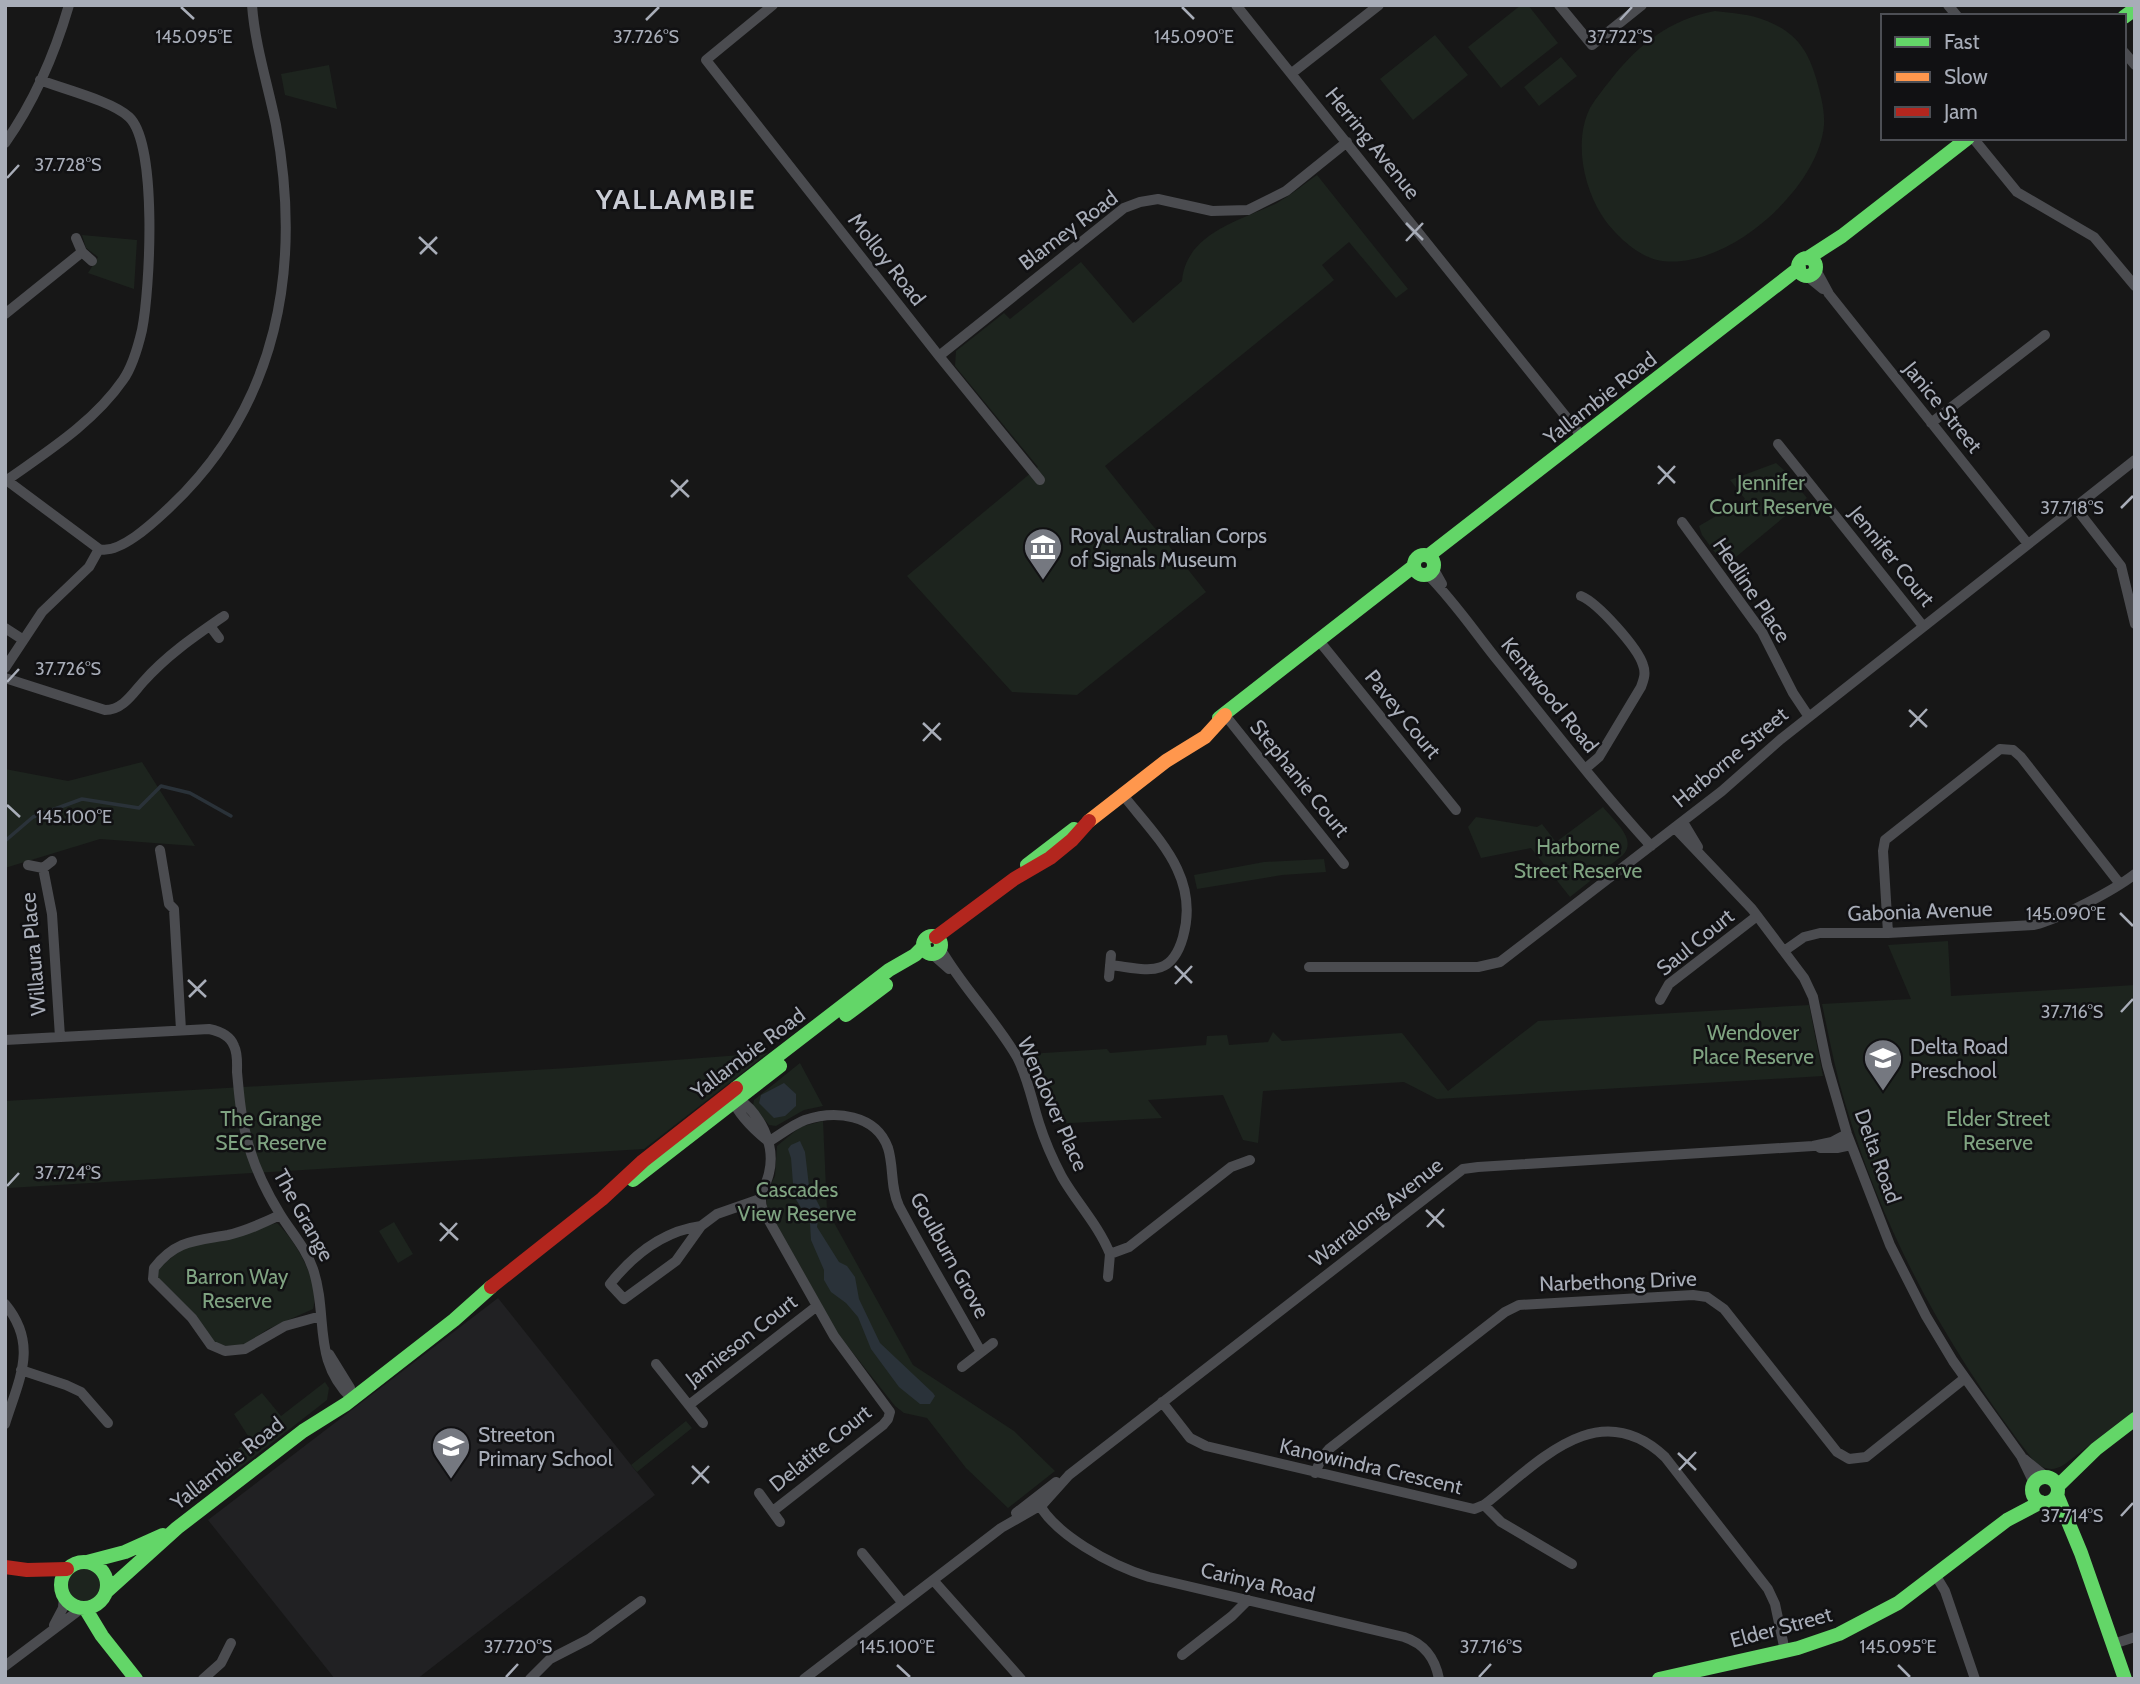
<svg xmlns="http://www.w3.org/2000/svg" width="2140" height="1684" viewBox="0 0 2140 1684" font-family="Cabin,sans-serif">
<style>
.built{fill:#212123}
.green{fill:#1d241e}
.water{fill:#2a3239}
.lines{fill:none;stroke-linecap:round;stroke-linejoin:round}
.stream{stroke:#2a3239;stroke-width:3.5}
.street{stroke:#4b4c50;stroke-width:10}
.fast{stroke:#63d668;stroke-width:14}
.slow{stroke:#ff974d;stroke-width:14}
.jam{stroke:#b3261e;stroke-width:14}
.ticks{fill:none;stroke:#a8adb8;stroke-width:2.5}
.labels{text-anchor:middle;dominant-baseline:central;stroke-width:5;stroke-linejoin:round;paint-order:stroke}
.street-label{font-size:21px;fill:#a8adb8;stroke:#111113}
.park-label{font-size:21px;fill:#7fa381;stroke:#111113}
.poi-label{font-size:21px;fill:#a8adb8;stroke:#111113;text-anchor:start}
.district-label{font-size:28px;font-weight:bold;letter-spacing:2px;fill:#c9ccd4;stroke:#111113}
.ticks-label{font-size:18px;text-anchor:middle;fill:#a8adb8;stroke:#111113;stroke-width:5;stroke-linejoin:round;paint-order:stroke}
</style>
<rect width="100%" height="100%" fill="#171717"/>
<!-- built -->
<path class="built" d="M498 1298 655 1495 417 1679H335L208 1520Z"/>
<!-- green -->
<path class="green" d="M1521 5H1528L1558 43 1501 88 1468 47Z
M1715 11C1732 13 1751 14 1767 21 1795 32 1808 50 1816 78 1820 92 1825 110 1824 125 1819 189 1724 274 1657 260 1636 255 1612 232 1601 214 1583 185 1574 140 1590 108 1596 98 1605 87 1612 78 1639 44 1671 19 1715 11Z
M1435 35 1468 75 1413 120 1380 79Z
M1561 57 1577 76 1539 106 1524 87Z
M329 65 337 109 285 95 281 74Z
M1317 175 1408 289 1396 298 1349 242 1322 265 1334 280 1105 466 1206 592 1077 695 1012 692 907 576 1038 467 955 366 956 351 1004 313 1010 319 1081 262 1133 323 1182 281C1186 233 1240 221 1277 203 1291 195 1304 184 1317 175Z
M82 235 137 240 134 289 88 273 98 257 86 248Z
M1776 463 1784 470 1807 498 1725 566 1702 535 1699 526 1745 499 1730 480Z
M142 762 195 846 100 839 5 868V769L68 781Z
M1603 807C1613 820 1638 839 1623 855L1570 897 1531 848 1481 858 1468 827 1476 817 1537 827 1542 824 1556 842Z
M1324 859 1326 872 1282 875 1197 889 1194 875 1264 862Z
M1948 941 1951 996 2135 985V1410L2065 1464C2053 1472 2044 1470 2033 1460 1949 1352 1884 1235 1845 1103 1835 1070 1829 1037 1822 1004L1911 999 1888 945Z
M1809 1005 1823 1076 1437 1099 1404 1082 1263 1091 1258 1143 1243 1140 1223 1095 1148 1100 1162 1118 1053 1124 1040 1080 1028 1054 1107 1049 1110 1053 1206 1045 1207 1036 1227 1035 1229 1045 1268 1042 1273 1032 1282 1041 1402 1033 1448 1091 1538 1021Z
M768 1053 644 1149 9 1188 5 1187V1101L569 1068Z
M800 1063 823 1106 804 1110 776 1126 769 1125 753 1106 754 1100Z
M823 1121 827 1210 913 1365 1014 1431 1055 1471 1008 1508 966 1468 927 1418 904 1413 895 1406 838 1334 767 1207 766 1194 775 1176 777 1146 800 1127Z
M394 1222 413 1254 398 1263 379 1231Z
M277 1223C295 1240 321 1283 313 1309L268 1329 244 1345 226 1346 214 1342 157 1277 158 1268 184 1248Z
M325 1382 329 1388 327 1400 227 1478 217 1466 250 1439 234 1414 262 1393 281 1416Z
M686 1421 692 1428 637 1472 631 1465Z
M68 1585a17 17 0 1 1 34 0a17 17 0 1 1-34 0Z"/>
<!-- water -->
<path class="water" d="M784 1083 796 1094V1106L785 1116 774 1118 759 1103 761 1095Z
M800 1141 805 1152 809 1186 820 1207 817 1227 839 1262 847 1266 855 1277 859 1299 880 1343 933 1393 935 1396 930 1404H920L899 1387 871 1349 858 1317 846 1303 831 1292 824 1280V1270L811 1240 810 1223 794 1196 791 1158 788 1149 791 1145Z"/>
<g class="lines">
<!-- stream -->
<path class="stream" d="M5 841 33 817 82 799 139 808 161 786 190 793 231 816"/>
<!-- street -->
<path class="street" d="M773 5 706 60 939 356 1040 480
M1236 5 1583 438
M1559 5 1592 45 1642 5
M1948 5 1957 16
M2124 52 2135 65
M1292 73 1379 5
M1973 138 2017 192 2094 237 2135 286
M5 143C34 102 55 53 69 5
M76 238 82 252 92 261
M1816 270 1829 294 2028 544
M1807 276 1823 289
M5 314 82 252
M939 356 1124 208 1140 202 1158 199 1212 211 1248 210 1286 191 1347 142
M1931 423 2045 335
M1778 444 1923 626
M5 479 99 549C120 555 155 521 170 507 279 404 302 267 276 125 268 85 255 46 252 5
M7 480C48 451 94 422 123 380 133 366 138 347 142 330 150 290 158 144 129 117 112 101 63 89 40 80
M2075 507 2121 566 2135 624
M1682 522 1762 632 1793 693 1809 717
M1433 568 1442 584
M1427 574C1454 601 1474 631 1498 661 1548 723 1597 787 1651 846
M1581 596C1598 603 1638 648 1643 665 1646 673 1644 679 1641 687L1599 757 1585 769
M210 626 219 638
M5 628 22 639
M1320 642 1456 810
M5 668 42 612 89 567 99 549
M5 678 105 710C123 710 133 693 143 682 167 655 195 636 224 616
M1225 715 1344 864
M1683 822 1698 847
M1675 828 1752 909 1804 978 1813 997 1827 1065 1847 1134 1890 1245 1926 1316 1953 1361 2021 1456 2034 1483
M160 850 169 904 174 909 181 1030
M28 865 43 868 52 861
M43 868 52 914 60 1037
M1888 933 1883 851 1885 840 2000 749 2013 750 2021 757 2120 884
M940 948C962 987 995 1019 1017 1057 1028 1078 1032 1101 1039 1123 1045 1142 1053 1160 1062 1177 1077 1203 1099 1226 1110 1254L1129 1247 1231 1167 1250 1160
M1784 951 1804 937 1820 933H1888L2034 925C2061 918 2113 891 2135 874
M932 954 949 969
M1110 965C1146 969 1171 980 1183 937 1200 876 1157 838 1123 795
M1309 967H1478L1500 962 1722 791 1781 739 2135 460
M1109 977 1111 955
M1660 1000 1669 984 1757 916
M5 1040 209 1029C219 1031 230 1035 234 1046 238 1054 237 1063 237 1072 239 1092 240 1111 245 1131 251 1160 264 1188 280 1214 291 1232 306 1248 313 1269 329 1317 311 1359 352 1399
M731 1097C738 1114 753 1129 768 1141
M736 1097C760 1113 776 1144 769 1173 766 1187 757 1196 763 1210L834 1336 890 1412 888 1419 883 1425 773 1511
M768 1142C780 1135 792 1125 805 1120 835 1110 876 1114 888 1148 894 1167 890 1187 899 1206 925 1255 954 1303 981 1352
M1820 1148H1837L1851 1145
M280 1215C263 1223 246 1231 228 1235 195 1241 176 1240 154 1268L153 1279 192 1318 211 1345 225 1351 245 1349 285 1326 321 1316
M701 1226C663 1231 634 1254 610 1284L624 1299 676 1261 701 1226 717 1214 760 1199
M1108 1277 1110 1254
M5 1304C39 1345 19 1379 5 1424
M329 1354 350 1388 352 1396
M656 1364 703 1423
M962 1367 993 1343
M21 1370 66 1385 81 1392 108 1423
M1162 1402 1190 1438 1206 1446 1474 1509 1484 1505C1539 1462 1598 1394 1665 1457L1768 1589 1775 1604 1785 1651
M689 1405 817 1306
M2024 1459 2045 1476
M1315 1473 1322 1457 1329 1449 1505 1312 1519 1305 1693 1295 1707 1297 1724 1309 1837 1452 1849 1459 1866 1457 1965 1378
M759 1493 780 1522
M1036 1498C1051 1534 1113 1566 1149 1577L1404 1637C1425 1644 1435 1658 1439 1679
M1484 1505 1501 1522 1572 1564
M1016 1513 1056 1482
M862 1553 902 1602
M1936 1576 1945 1591 1975 1679
M933 1580 1021 1679
M54 1625 63 1608 64 1596
M2113 1644 2135 1637
M1182 1655 1232 1616 1248 1600
M5 1666 82 1608
M203 1679 221 1663 231 1643
M530 1679 550 1659 589 1639 641 1601
M804 1679 1001 1528 1043 1504 1069 1475 1463 1169 1478 1167 1813 1146 1832 1142 1847 1134"/>
<!-- fast -->
<path class="fast" d="M2124 17 2135 9
M1808 258 1842 236 1968 138
M1798 267a9 9 0 1 1 18 0a9 9 0 1 1-18 0Z
M1414 565a10 10 0 1 1 20 0a10 10 0 1 1-20 0Z
M1428 556 1799 268
M1219 718 1414 566
M1027 865 1074 829
M923 945a9 9 0 1 1 18 0a9 9 0 1 1-18 0Z
M846 1015 886 985
M736 1088 889 970 915 955 924 946
M633 1180 780 1066
M2032 1490a13 13 0 1 1 26 0a13 13 0 1 1-26 0Z
M2058 1486 2096 1449 2135 1419
M2057 1495 2081 1553 2125 1679
M87 1562 125 1552 163 1535
M61 1585a23 23 0 1 1 46 0a23 23 0 1 1-46 0Z
M106 1592 177 1528 303 1431 346 1404 454 1320 491 1287
M85 1608 102 1636 136 1679
M1659 1679 1798 1648 1839 1634 1898 1603 2007 1520 2041 1502"/>
<!-- slow -->
<path class="slow" d="M1089 821 1166 761 1205 737 1225 715"/>
<!-- jam -->
<path class="jam" d="M936 937 1014 879 1050 858 1072 840 1089 821
M491 1287 602 1199 643 1161 736 1088
M5 1567 27 1570 67 1569"/>
</g>
<!-- ticks -->
<path class="ticks" d="M181 7 194 19M1182 7 1194 19M646 20 659 7M1620 20 1632 7M7 178 19 165M1406 223 1423 240M419 237 437 254M1406 241 1423 223M420 254 437 237M1658 466 1675 483M671 480 689 497M1658 484 1675 466M671 497 688 480M2121 508 2133 496M7 682 19 669M1909 710 1927 727M923 723 941 740M1910 727 1927 709M923 741 940 723M7 805 20 817M2120 913 2133 926M1175 966 1192 983M188 980 206 997M1175 984 1192 966M189 997 206 980M2121 1012 2133 999M7 1186 19 1173M1426 1210 1444 1227M440 1223 458 1240M1427 1227 1444 1209M440 1241 457 1223M1678 1453 1696 1470M692 1466 709 1483M1679 1470 1696 1452M692 1484 709 1466M2121 1516 2133 1503M897 1665 910 1677M1898 1665 1910 1677M506 1677 518 1664M1479 1677 1491 1664"/>
<!-- icons -->
<defs>
<g id="museum-pin" transform="scale(2.0125)"><path d="M0 17L-7.5 6A9.5 9.5 0 1 1 7.5 6Z" fill="#757880" stroke="#111113"/><path d="M0-6L6-3V-2H-6V-3ZM-5-1h2V3h-2ZM-1-1h2V3h-2ZM3-1h2V3H3ZM-6 4H6V6H-6Z" fill="#fff"/></g>
<g id="school-pin" transform="scale(2.0125)"><path d="M0 17L-7.5 6A9.5 9.5 0 1 1 7.5 6Z" fill="#757880" stroke="#111113"/><path d="M0-5L7-2L0 1L-7-2ZM-4 1L0 2.5L4 1V4Q0 6-4 4Z" fill="#fff"/></g>
</defs>
<g fill-rule="evenodd">
<use href="#museum-pin" x="1043" y="547"/>
<use href="#school-pin" x="1883" y="1058"/>
<use href="#school-pin" x="451" y="1446"/>
</g>
<g class="labels">
<!-- street labels -->
<g class="street-label">
<text transform="translate(1373 143) rotate(51)">Herring Avenue</text>
<text transform="translate(1068 230) rotate(-37)">Blamey Road</text>
<text transform="translate(887 259) rotate(52)">Molloy Road</text>
<text transform="translate(1600 398) rotate(-38)">Yallambie Road</text>
<text transform="translate(1943 407) rotate(51)">Janice Street</text>
<text transform="translate(1892 556) rotate(51)">Jennifer Court</text>
<text transform="translate(1752 590) rotate(56)">Hedline Place</text>
<text transform="translate(1550 695) rotate(51)">Kentwood Road</text>
<text transform="translate(1403 714) rotate(51)">Pavey Court</text>
<text transform="translate(1730 757) rotate(-40)">Harborne Street</text>
<text transform="translate(1300 778) rotate(51)">Stephanie Court</text>
<text transform="translate(1920 911) rotate(-2)">Gabonia Avenue</text>
<text transform="translate(1695 942) rotate(-39)">Saul Court</text>
<text transform="translate(33 954) rotate(-95)">Willaura Place</text>
<text transform="translate(748 1053) rotate(-37)">Yallambie Road</text>
<text transform="translate(1053 1104) rotate(66)">Wendover Place</text>
<text transform="translate(1878 1156) rotate(70)">Delta Road</text>
<text transform="translate(1376 1212) rotate(-38)">Warralong Avenue</text>
<text transform="translate(304 1215) rotate(61)">The Grange</text>
<text transform="translate(950 1255) rotate(61)">Goulburn Grove</text>
<text transform="translate(1618 1281) rotate(-2)">Narbethong Drive</text>
<text transform="translate(741 1340) rotate(-38)">Jamieson Court</text>
<text transform="translate(820 1448) rotate(-39)">Delatite Court</text>
<text transform="translate(227 1463) rotate(-38)">Yallambie Road</text>
<text transform="translate(1371 1466) rotate(13)">Kanowindra Crescent</text>
<text transform="translate(1258 1582) rotate(13)">Carinya Road</text>
<text transform="translate(1781 1627) rotate(-15)">Elder Street</text>
</g>
<!-- park labels -->
<g class="park-label">
<text x="1771" y="482">Jennifer<tspan x="1771" dy="24">Court Reserve</tspan></text>
<text x="1578" y="846">Harborne<tspan x="1578" dy="24">Street Reserve</tspan></text>
<text x="1753" y="1032">Wendover<tspan x="1753" dy="24">Place Reserve</tspan></text>
<text x="271" y="1118">The Grange<tspan x="271" dy="24">SEC Reserve</tspan></text>
<text x="1998" y="1118">Elder Street<tspan x="1998" dy="24">Reserve</tspan></text>
<text x="797" y="1189">Cascades<tspan x="797" dy="24">View Reserve</tspan></text>
<text x="237" y="1276">Barron Way<tspan x="237" dy="24">Reserve</tspan></text>
</g>
<!-- poi labels -->
<g class="poi-label">
<text x="1070" y="535">Royal Australian Corps<tspan x="1070" dy="24">of Signals Museum</tspan></text>
<text x="1910" y="1046">Delta Road<tspan x="1910" dy="24">Preschool</tspan></text>
<text x="478" y="1434">Streeton<tspan x="478" dy="24">Primary School</tspan></text>
</g>
<!-- district labels -->
<g class="district-label">
<text x="676" y="199">YALLAMBIE</text>
</g>
</g>
<g class="ticks-label">
<text x="194" y="43">145.095°E</text>
<text x="1194" y="43">145.090°E</text>
<text x="646" y="43">37.726°S</text>
<text x="1620" y="43">37.722°S</text>
<text x="68" y="171">37.728°S</text>
<text x="2072" y="514">37.718°S</text>
<text x="68" y="675">37.726°S</text>
<text x="74" y="823">145.100°E</text>
<text x="2066" y="920">145.090°E</text>
<text x="2072" y="1018">37.716°S</text>
<text x="68" y="1179">37.724°S</text>
<text x="2072" y="1522">37.714°S</text>
<text x="518" y="1653">37.720°S</text>
<text x="1491" y="1653">37.716°S</text>
<text x="897" y="1653">145.100°E</text>
<text x="1898" y="1653">145.095°E</text>
</g>
<!-- border -->
<rect width="2140" height="1684" fill="none" stroke="#a8adb8" stroke-width="14"/>
<!-- legend -->
<rect x="1881" y="14" width="245" height="126" fill="#111113" stroke="#4d4f55" stroke-width="2"/>
<rect x="1895" y="37" width="35" height="10" fill="#63d668" stroke="#4d4f55" stroke-width="2"/>
<text x="1944" y="49" font-size="21" fill="#a8adb8">Fast</text>
<rect x="1895" y="72" width="35" height="10" fill="#ff974d" stroke="#4d4f55" stroke-width="2"/>
<text x="1944" y="84" font-size="21" fill="#a8adb8">Slow</text>
<rect x="1895" y="107" width="35" height="10" fill="#b3261e" stroke="#4d4f55" stroke-width="2"/>
<text x="1944" y="119" font-size="21" fill="#a8adb8">Jam</text>
</svg>
